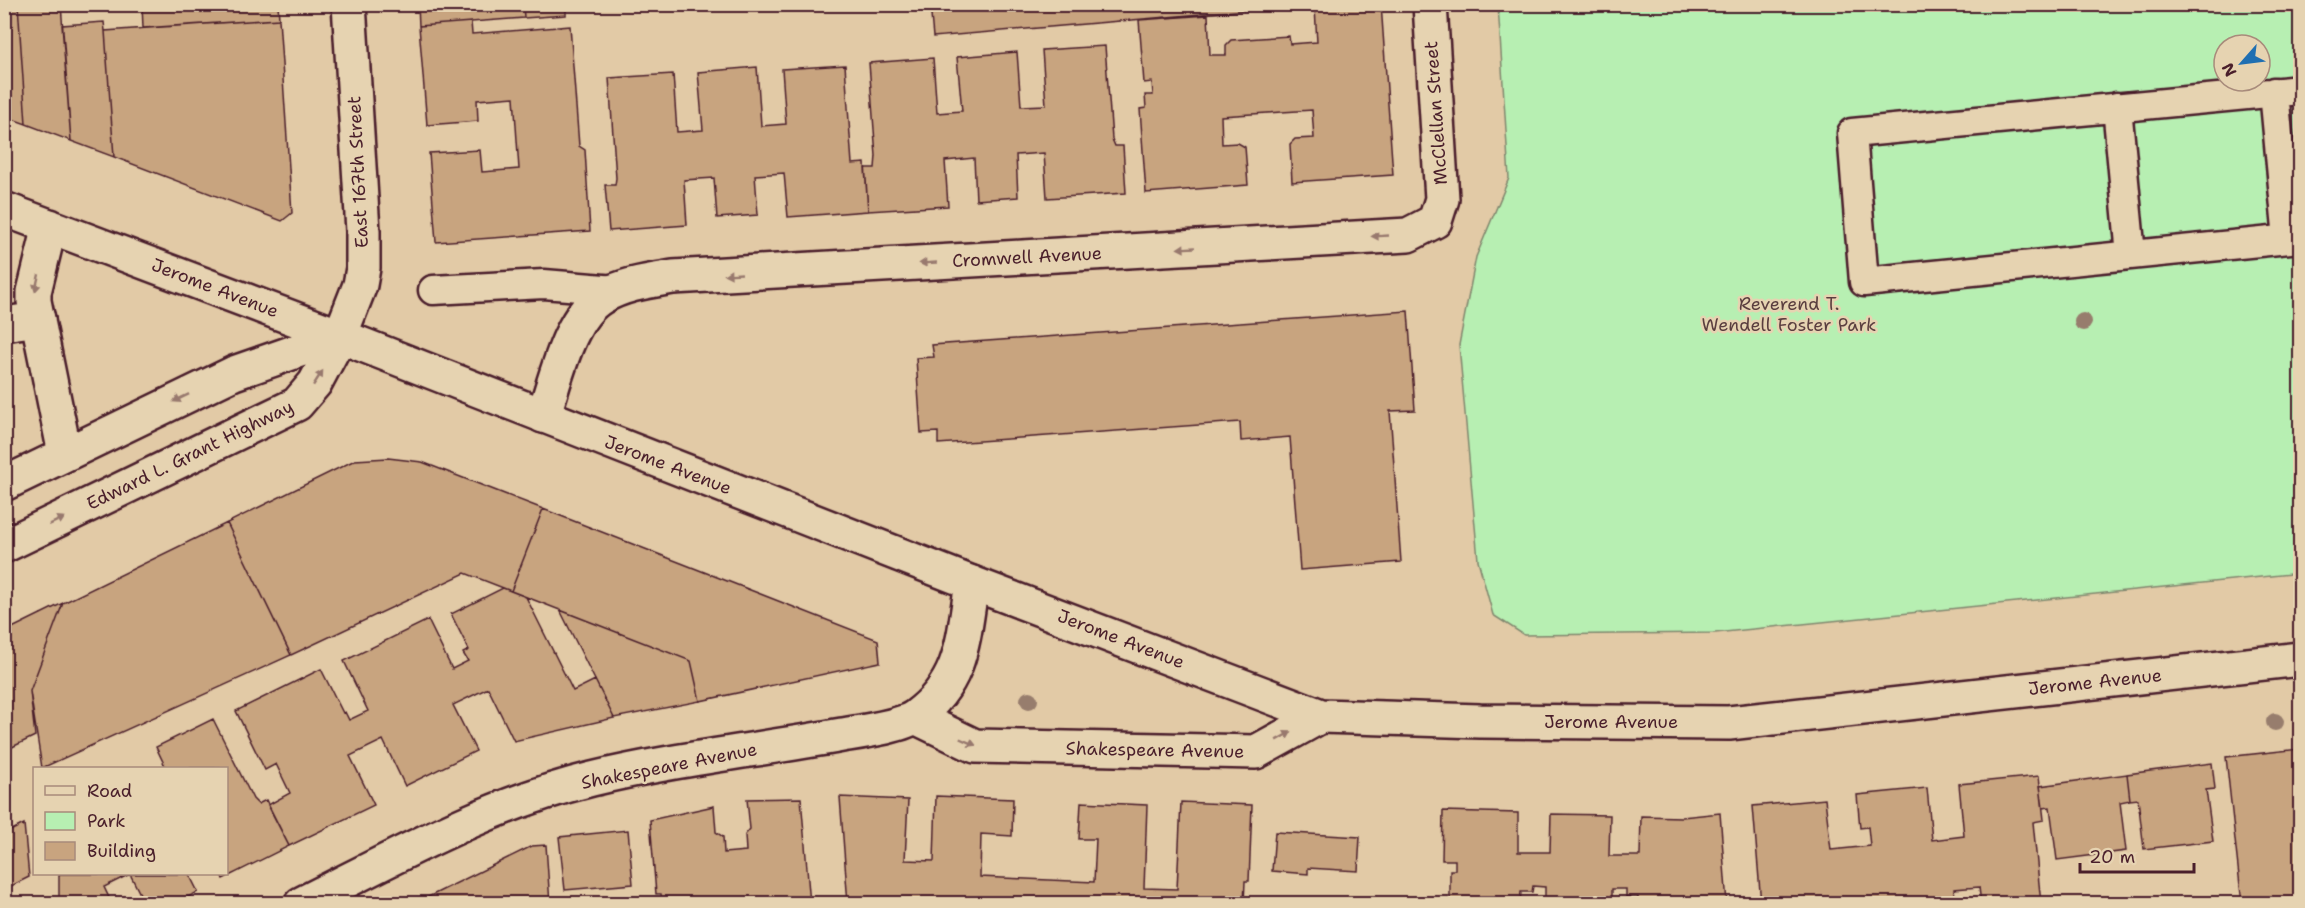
<svg xmlns="http://www.w3.org/2000/svg" width="2305" height="908" viewBox="0 0 2305 908" font-family="'Shantell Sans',sans-serif">
<style>
.green{fill:#b7efb2;stroke:#80876e;stroke-width:1.5;fill-rule:evenodd}
.building{fill:#c8a47f;stroke:#4a1f2b;stroke-width:1.5}
.lines{fill:none;stroke-linecap:round;stroke-linejoin:round}
.pedestrian-casing{stroke:#4a1f2b;stroke-width:33}
.minor-casing{stroke:#4a1f2b;stroke-width:38}
.tertiary-casing{stroke:#4a1f2b;stroke-width:38}
.secondary-casing{stroke:#4a1f2b;stroke-width:38}
.pedestrian{stroke:#e6d3b1;stroke-width:28}
.minor{stroke:#e6d3b1;stroke-width:33}
.tertiary{stroke:#e6d3b1;stroke-width:33}
.secondary{stroke:#e6d3b1;stroke-width:33}
.tree{fill:#977d6d}
.oneway{fill:#98796e}
.labels{text-anchor:middle;dominant-baseline:central;stroke-width:5;stroke-linejoin:round;paint-order:stroke}
.street-label{font-size:18px;fill:#4a1f2b;stroke:#e6d3b1}
.park-label{font-size:18px;fill:#5a3e3f;stroke:#e6d3b1}
</style>
<rect width="100%" height="100%" fill="#e2caa6"/>
<filter id="ink" filterUnits="userSpaceOnUse"><feTurbulence type="fractalNoise" baseFrequency=".0167" numOctaves="2"/><feDisplacementMap in="SourceGraphic" scale="12" xChannelSelector="R" yChannelSelector="G"/><feConvolveMatrix kernelMatrix="1 2 1 2 8 2 1 2 1" color-interpolation-filters="sRGB"/></filter>
<g filter="url(#ink)">
<!-- green -->
<path class="green" d="M1498 5H2300V573L1715 633 1524 635 1493 615 1478 560 1459 345 1476 257 1509 178ZM2224 45H2260V81H2224Z"/>
<!-- building -->
<path class="building" d="M4 4H18L26 124 4 116Z
M18 4H61L71 141 26 124Z
M142 4H278L279 19 143 28Z
M418 4H523L524 18 419 26Z
M523 4H566V15L524 18Z
M930 4H1248V10L933 37Z
M1362 4H1381L1393 175 1292 182 1290 144 1295 139 1314 138 1312 110 1221 116 1222 144 1238 143 1245 147 1248 185 1146 193 1140 109 1146 108 1145 95H1153L1152 82 1144 83 1139 20 1208 15 1210 55H1226V45L1231 40 1289 36 1290 44 1317 42 1315 8Z
M279 19 292 213 282 221 114 157 105 31Z
M104 22 105 31 114 157 71 141 62 25Z
M471 22 472 34 570 26 579 146 585 150 590 231 436 242 429 153 480 150 482 172 519 169 514 97 477 100 478 121 427 125 419 26Z
M1105 46 1112 139 1115 146H1123L1126 193 1047 198 1044 153 1016 155 1018 197 976 200 974 158 945 161 948 206 868 211 865 168H875L876 156 869 63 933 58 937 113 962 111 957 57 1017 52 1021 106 1046 105 1042 50Z
M845 65 852 164 865 163 868 211 788 217 784 173 755 175 758 215 717 218 714 178 684 180 687 225 609 231 605 185H615L616 178 609 78 673 74 677 132 703 130 698 72 757 67 761 126 786 124 782 69Z
M1408 311 1415 410 1390 411 1401 562 1300 570 1290 437 1241 441 1240 422 938 444V432L921 433 916 358 934 357 932 345Z
M388 458 422 462 543 509 511 591 465 573 291 655 227 523 355 460Z
M543 509 878 640 880 662 700 701 691 661 511 591Z
M227 523 291 655 42 768 30 691 63 603Z
M503 588 526 597 573 691 595 680 614 718 514 741 488 688 453 705 476 751 405 786 383 740 350 756 374 805 289 846 268 805 290 793 276 764 265 770 236 711 321 669 343 713 345 712 349 720 368 711 344 661 428 620 452 669 468 661 463 653 469 650 451 614Z
M63 603 30 691 35 736 4 751V632Z
M560 610 691 661 700 701 614 718Z
M213 719 253 799 258 804 266 800 289 846 223 879 221 874H226V768H166L156 747Z
M2300 749V898L2242 904 2226 757Z
M2212 763 2215 789 2206 790 2213 841 2144 849 2138 799 2130 800 2127 774Z
M2127 774 2130 800 2120 802 2126 851 2057 860 2050 807 2043 808 2040 786Z
M2039 776 2044 820 2033 822 2041 904H1981L1979 887 1954 889 1955 896 1943 897V904H1869V900L1844 904H1761L1753 806 1825 799 1831 850 1870 846 1868 827 1860 828 1857 795 1927 788 1932 840 1964 836 1959 784Z
M936 796 1013 799 1012 836 981 834 980 877 1094 882 1096 839H1079L1081 802 1147 805 1144 888 1177 889 1181 802 1252 805 1249 881H1245L1244 904H848L840 797 908 800 905 860 934 861Z
M801 798 810 904H662L661 894H656L650 820 714 806 716 832 723 837 724 853 746 851 745 835 750 829 747 799Z
M1443 811 1518 813V852H1550L1551 814 1610 815 1609 856H1640L1641 816 1682 817 1720 813 1727 904H1638V897H1626V889H1612V904H1545V887L1533 886 1532 892H1521L1520 904H1450V870H1455V860H1442Z
M24 824 29 877 5 889 13 904H4V834Z
M628 830 633 884 565 890 559 837Z
M1275 832 1360 837 1358 871 1308 868V874L1272 871Z
M546 845 550 904H422V900L532 846Z
M59 874H189L198 892 174 904H145L130 874 104 887 112 904H47V901L59 900Z"/>
<g class="lines">
<!-- pedestrian casing -->
<g class="pedestrian-casing">
<path id="pedestrian" d="M2300 90 1852 133 1864 282 2300 238
M2274 92 2288 239
M2117 107 2131 255
M433 290 544 284 616 290"/>
</g>
<!-- minor casing -->
<g class="minor-casing">
<path id="minor" d="M4 324 38 319
M543 416C556 380 568 317 602 297 624 284 649 281 673 277L1408 235 1435 221 1442 199 1430 4
M915 717 975 746 1256 752 1321 716
M301 904C395 857 489 804 592 779 674 759 759 750 842 735 860 732 903 726 916 716 964 681 963 637 972 583"/>
</g>
<!-- tertiary casing -->
<g class="tertiary-casing">
<path id="tertiary" d="M340 336 360 285 363 268V231L349 4"/>
</g>
<!-- secondary casing -->
<g class="secondary-casing">
<path id="secondary" d="M4 209 340 336 972 583 1321 716 1480 721 1729 723 2300 659
M50 226 34 292V301L65 454
M4 484 234 373 340 336
M4 546 297 404 315 383 340 336"/>
</g>
<!-- pedestrian -->
<use href="#pedestrian" class="pedestrian"/>
<!-- minor -->
<use href="#minor" class="minor"/>
<!-- tertiary -->
<use href="#tertiary" class="tertiary"/>
<!-- secondary -->
<use href="#secondary" class="secondary"/>
</g>
<!-- trees -->
<g class="tree">
<circle cx="2083" cy="322" r="9"/>
<circle cx="1029" cy="700" r="9"/>
<circle cx="2275" cy="722" r="9"/>
</g>
<!-- one-way arrows -->
<defs><path id="oneway-solid" d="M-6-.8H1V-3.2L6.5 0L1 3.2V.8H-6Z" transform="scale(1.5)"/></defs>
<g class="oneway">
<use href="#oneway-solid" transform="translate(1380 236) rotate(177)"/>
<use href="#oneway-solid" transform="translate(1186 248) rotate(177)"/>
<use href="#oneway-solid" transform="translate(928 263) rotate(177)"/>
<use href="#oneway-solid" transform="translate(733 274) rotate(177)"/>
<use href="#oneway-solid" transform="translate(37 283) rotate(103)"/>
<use href="#oneway-solid" transform="translate(318 378) rotate(-57)"/>
<use href="#oneway-solid" transform="translate(181 398) rotate(154)"/>
<use href="#oneway-solid" transform="translate(57 521) rotate(-26)"/>
<use href="#oneway-solid" transform="translate(1284 736) rotate(-29)"/>
<use href="#oneway-solid" transform="translate(968 742) rotate(23)"/>
</g>
</g>
<g class="labels">
<!-- street labels -->
<g class="street-label">
<text transform="translate(1436 113) rotate(-94)">McClellan Street</text>
<text transform="translate(358 172) rotate(-93)">East 167th Street</text>
<text transform="translate(1027 257) rotate(-3)">Cromwell Avenue</text>
<text transform="translate(215 288) rotate(21)">Jerome Avenue</text>
<text transform="translate(190 455) rotate(-26)">Edward L. Grant Highway</text>
<text transform="translate(668 465) rotate(21)">Jerome Avenue</text>
<text transform="translate(1121 639) rotate(21)">Jerome Avenue</text>
<text transform="translate(2095 682) rotate(-6)">Jerome Avenue</text>
<text x="1611" y="722">Jerome Avenue</text>
<text transform="translate(1155 750) rotate(1)">Shakespeare Avenue</text>
<text transform="translate(669 766) rotate(-11)">Shakespeare Avenue</text>
</g>
<!-- park labels -->
<g class="park-label">
<text x="1789" y="304">Reverend T.<tspan x="1789" dy="21">Wendell Foster Park</tspan></text>
</g>
</g>
<!-- margin -->
<rect width="2305" height="908" fill="none" stroke="#e6d3b1" stroke-width="24"/>
<rect x="12" y="12" width="2281" height="884" fill="none" stroke="#4a1f2b" stroke-width="2" filter="url(#ink)"/>
<!-- legend -->
<rect x="33" y="767" width="195" height="108" fill="#e6d3b1" stroke="#a88b7b" stroke-width="1.5"/>
<rect x="45" y="786" width="30" height="9" fill="#e6d3b1" stroke="#a88b7b" stroke-width="1.5"/>
<text x="87" y="797" font-size="18" fill="#4a1f2b">Road</text>
<rect x="45" y="812" width="30" height="18" fill="#b7efb2" stroke="#a88b7b" stroke-width="1.5"/>
<text x="87" y="827" font-size="18" fill="#4a1f2b">Park</text>
<rect x="45" y="842" width="30" height="18" fill="#c8a47f" stroke="#a88b7b" stroke-width="1.5"/>
<text x="87" y="857" font-size="18" fill="#4a1f2b">Building</text>
<!-- north arrow -->
<g transform="translate(2242 63) rotate(242)"><circle r="28" fill="#e6d3b1" stroke="#a88b7b" stroke-width="1.5"/>
<path d="M0-4.5L10 22L0 15L-10 22Z" fill="#1f6fb2"/>
<text y="-9" font-size="16" font-weight="bold" text-anchor="middle" fill="#4a1f2b">N</text>
</g>
<!-- scale -->
<path d="M2080 863v9h114v-9" fill="none" stroke="#4a1f2b" stroke-width="3"/>
<text x="2089" y="863" font-size="18" fill="#4a1f2b" stroke="#e6d3b1" stroke-width="4.5" paint-order="stroke">20 m</text>
</svg>
